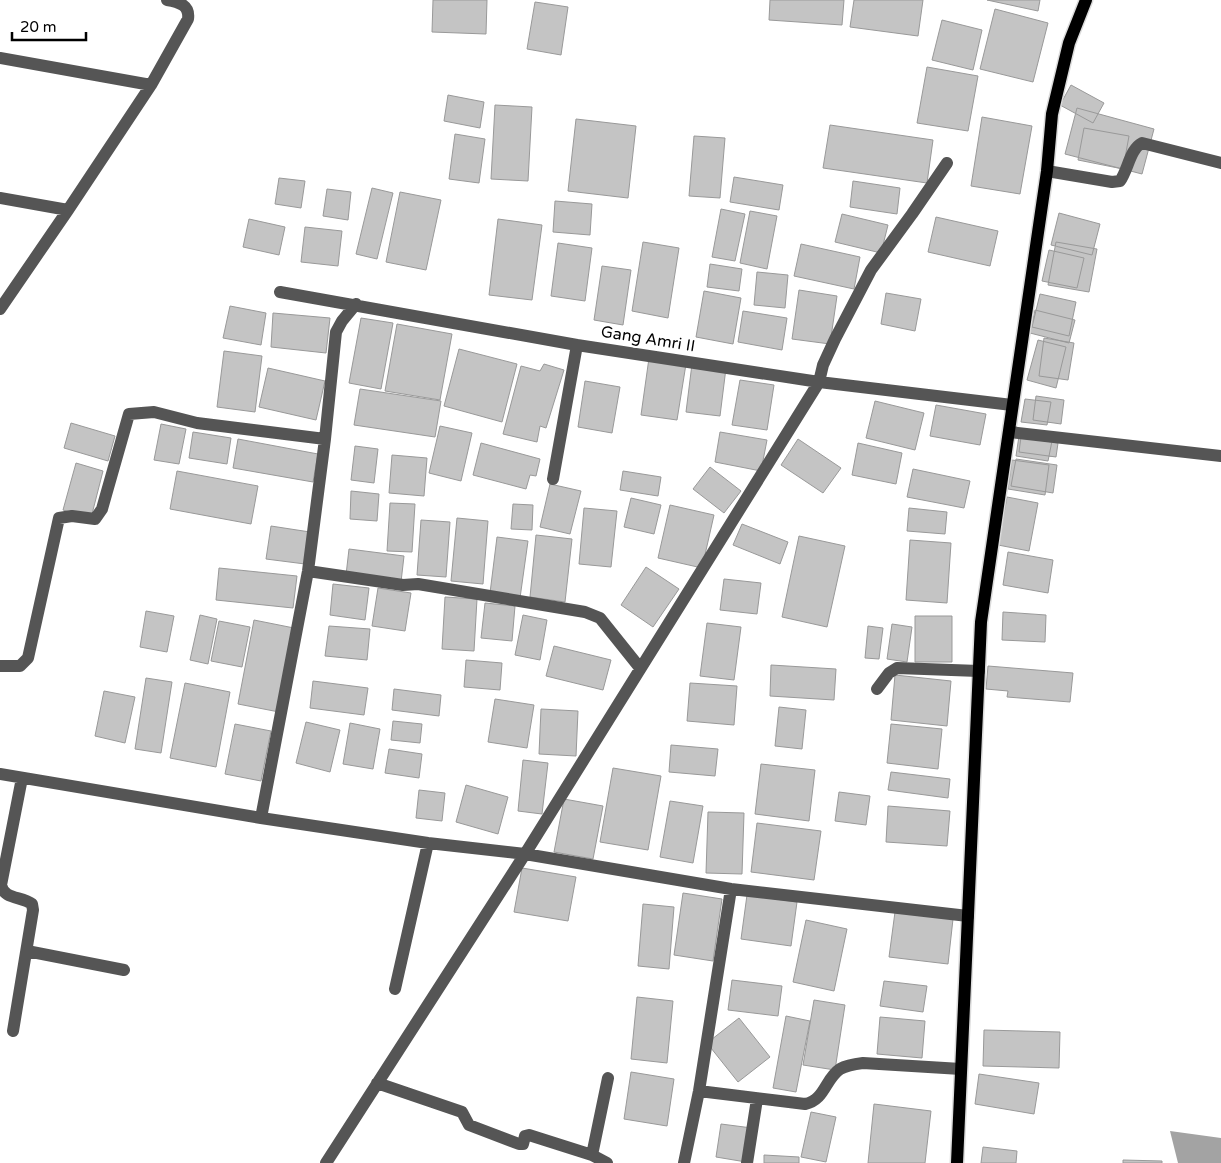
<svg xmlns="http://www.w3.org/2000/svg" width="1221" height="1163" viewBox="0 0 1221 1163" font-family="'Varela Round',sans-serif">
<style>
.water{fill:#a3a3a3}
.building{fill:#c4c4c4;stroke:#999}
.lines{fill:none;stroke-linecap:round;stroke-linejoin:round}
.major-casing{stroke:#dbdbdb;stroke-width:15}
.minor{stroke:#555;stroke-width:12}
.major{stroke:#000;stroke-width:12}
.labels{text-anchor:middle;dominant-baseline:central;stroke-width:4;stroke-linejoin:round;paint-order:stroke}
.street-label{font-size:16px;fill:#000;stroke:#fff}
</style>
<rect width="100%" height="100%" fill="#fff"/>
<!-- water -->
<path class="water" d="M1170 1131 1221 1138V1163H1178Z"/>
<!-- building -->
<path class="building" d="M433 0H487L486 34 432 32Z
M770 0H844L842 25 769 20Z
M854 0H923L918 36 850 27Z
M987 0H1040L1038 11Z
M535 2 568 7 561 55 527 49Z
M995 9 1048 23 1033 82 980 69Z
M942 20 982 30 973 70 932 60Z
M927 67 978 76 968 131 917 123Z
M1071 85 1104 103 1093 123 1060 105Z
M448 95 484 102 480 128 444 121Z
M495 105 532 107 528 181 491 179Z
M1077 108 1154 129 1142 174 1065 154Z
M982 117 1032 126 1020 194 971 186Z
M576 119 636 126 628 198 568 191Z
M830 125 933 140 927 183 823 168Z
M1084 128 1129 136 1123 169 1078 160Z
M455 134 485 139 479 183 449 179Z
M694 136 725 138 720 198 689 196Z
M734 177 783 185 779 210 730 202Z
M279 178 305 181 301 208 275 204Z
M853 181 900 188 897 214 850 207Z
M372 188 393 193 377 259 356 254Z
M327 189 351 192 348 220 323 216Z
M400 192 441 200 426 270 386 262Z
M555 201 592 204 590 235 553 232Z
M721 209 745 214 735 261 712 257Z
M750 211 777 216 767 269 740 263Z
M1059 213 1100 224 1092 255 1051 245Z
M842 214 888 225 881 253 835 242Z
M936 217 998 231 990 266 928 252Z
M249 219 285 227 279 255 243 247Z
M498 219 542 225 532 300 489 295Z
M305 227 342 231 338 266 301 262Z
M643 242 679 248 668 318 632 311Z
M1056 242 1097 249 1089 292 1048 285Z
M558 243 592 248 585 301 551 296Z
M801 244 860 257 854 289 794 276Z
M1049 250 1084 258 1077 288 1042 281Z
M710 264 742 269 739 291 707 287Z
M602 266 631 270 623 325 594 320Z
M757 272 788 275 785 308 754 305Z
M799 290 837 296 830 344 792 339Z
M704 291 741 298 733 344 696 337Z
M886 293 921 299 915 331 881 324Z
M1040 294 1076 302 1069 336 1032 327Z
M230 306 266 313 261 345 223 338Z
M1035 310 1075 320 1069 343 1030 333Z
M743 311 787 318 782 350 738 342Z
M273 313 330 318 326 353 271 347Z
M361 318 393 323 381 389 349 383Z
M397 324 452 334 440 400 385 391Z
M1044 338 1074 343 1068 380 1039 376Z
M1038 340 1066 347 1056 388 1027 380Z
M459 349 517 364 502 422 444 406Z
M224 351 262 356 255 412 217 407Z
M649 358 686 364 677 420 641 415Z
M544 364 564 370 546 428 540 426 537 442 503 434 521 366 540 371Z
M692 364 726 368 720 416 686 412Z
M268 368 325 381 316 420 259 407Z
M740 380 774 385 767 430 732 425Z
M585 381 620 387 612 433 578 427Z
M360 389 441 401 435 437 354 425Z
M1036 396 1064 400 1061 424 1033 420Z
M1025 399 1051 402 1047 425 1021 422Z
M875 401 924 413 915 450 866 438Z
M936 405 986 414 980 445 930 436Z
M71 423 115 436 108 461 64 448Z
M161 424 186 429 179 464 154 460Z
M440 426 472 433 461 481 429 473Z
M193 432 231 438 227 464 189 458Z
M720 432 767 440 761 471 715 462Z
M1019 436 1052 441 1048 461 1016 456Z
M1021 437 1058 443 1056 457 1019 452Z
M238 439 318 454 313 482 233 468Z
M798 439 841 468 823 493 781 465Z
M481 443 540 459 536 476 530 475 526 489 473 475Z
M858 443 902 453 896 484 852 475Z
M355 446 378 449 374 483 351 480Z
M392 455 427 458 424 496 389 493Z
M1016 459 1057 465 1053 493 1011 486Z
M1012 460 1049 465 1045 495 1008 489Z
M76 463 103 471 91 518 63 510Z
M710 467 741 491 724 513 693 489Z
M913 469 970 481 964 508 907 497Z
M177 471 258 486 251 524 170 509Z
M623 471 661 477 658 496 620 490Z
M550 484 581 491 570 534 540 527Z
M351 491 379 494 377 521 350 519Z
M1007 497 1038 503 1029 551 998 545Z
M631 498 661 505 654 534 624 527Z
M390 503 415 504 412 552 387 551Z
M513 504 533 505 532 530 511 529Z
M670 505 714 515 702 568 658 558Z
M584 508 617 511 611 567 579 564Z
M909 508 947 512 945 534 907 531Z
M457 518 488 521 483 584 451 581Z
M421 520 450 522 446 577 417 575Z
M742 524 788 542 780 564 733 545Z
M271 526 310 532 305 564 266 559Z
M536 535 572 539 565 602 530 597Z
M799 536 845 546 827 627 782 617Z
M497 537 528 541 520 598 490 593Z
M910 540 951 543 947 603 906 600Z
M349 549 404 556 401 582 346 575Z
M1008 552 1053 560 1048 593 1003 585Z
M646 567 679 589 653 627 621 605Z
M219 568 297 576 293 608 216 600Z
M724 579 761 583 757 614 720 610Z
M333 584 369 588 365 620 330 615Z
M378 588 411 593 405 631 372 626Z
M445 597 477 599 474 651 442 649Z
M485 603 515 606 512 641 481 638Z
M146 611 174 616 167 652 140 647Z
M1003 612 1046 615 1045 642 1002 640Z
M200 615 217 619 208 664 190 660Z
M523 615 547 620 540 660 515 655Z
M915 616H952V662H915Z
M254 620 294 628 279 712 238 704Z
M219 621 250 627 242 667 211 661Z
M707 623 741 627 734 680 700 676Z
M892 624 912 627 907 662 887 659Z
M329 626 370 629 367 660 325 656Z
M868 626 883 628 879 659 865 658Z
M554 646 611 660 603 690 546 676Z
M466 660 502 663 500 690 464 687Z
M771 665 836 669 834 700 770 696Z
M988 666 1073 673 1070 702 1007 697 1008 691 986 689Z
M895 675 951 681 947 726 891 720Z
M146 678 172 682 161 753 135 749Z
M313 681 368 688 364 715 310 708Z
M185 683 230 692 216 767 170 758Z
M690 683 737 686 734 725 687 721Z
M394 689 441 695 439 716 392 710Z
M104 691 135 697 125 743 95 736Z
M495 699 534 705 527 748 488 742Z
M779 707 806 710 802 749 775 746Z
M541 709 578 711 576 756 539 754Z
M393 721 422 724 420 743 391 740Z
M306 722 340 730 330 772 296 763Z
M350 723 380 729 373 769 343 764Z
M235 724 271 731 261 781 225 774Z
M891 724 942 729 938 769 887 763Z
M671 745 718 749 715 776 669 772Z
M389 749 422 754 419 778 385 773Z
M523 760 548 763 542 814 518 811Z
M761 764 815 770 809 821 755 814Z
M613 768 661 776 648 850 600 842Z
M891 772 950 779 948 798 888 790Z
M466 785 508 797 498 834 456 822Z
M419 790 445 793 442 821 416 818Z
M839 792 870 796 866 825 835 821Z
M564 799 603 806 593 859 554 852Z
M670 801 703 806 693 863 660 857Z
M888 806 950 811 947 846 886 842Z
M708 812 744 813 742 874 706 873Z
M757 823 821 831 814 880 751 872Z
M522 868 576 877 568 921 514 912Z
M683 893 722 899 713 961 674 955Z
M747 895 797 902 791 946 741 939Z
M643 904 674 907 669 969 638 966Z
M895 912 953 919 948 964 889 957Z
M806 920 847 929 834 991 793 982Z
M732 980 782 986 778 1016 728 1010Z
M884 981 927 986 923 1012 880 1006Z
M637 997 673 1001 667 1063 631 1059Z
M814 1000 845 1005 835 1070 803 1065Z
M786 1016 810 1021 796 1092 773 1088Z
M880 1017 925 1021 922 1058 877 1054Z
M739 1018 770 1057 738 1082 707 1043Z
M984 1030 1060 1032 1059 1068 983 1066Z
M631 1072 674 1079 667 1126 624 1119Z
M979 1074 1039 1083 1034 1114 975 1104Z
M874 1104 931 1111 925 1163H868Z
M811 1112 836 1117 826 1162 801 1157Z
M721 1124 752 1128 746 1162 716 1157Z
M983 1147 1017 1151 1016 1163H981Z
M764 1155 799 1157V1163H764Z
M1123 1160 1162 1161V1163H1123Z"/>
<g class="lines">
<!-- major casing -->
<g class="major-casing">
<path id="major" d="M957 1163 981 622 1047 171 1052 114 1069 43 1086 0"/>
</g>
<!-- minor -->
<path class="minor" d="M0 58 151 85
M1047 171 1112 182 1120 181C1128 170 1130 149 1142 143L1221 163
M0 198 68 210
M280 292 577 345 819 382 1012 405
M0 309 68 210 151 85 188 19C190 5 179 2 167 0
M1010 432 1221 456
M553 479 577 345
M308 571 403 585 418 584 585 612 600 618 640 668
M0 666H20L28 658 59 518 72 516 95 519 102 509 129 414 154 412 197 423 325 439
M877 689 889 673 897 668 979 671
M0 774 261 818 428 843 525 854 731 889 968 916
M261 818 308 571 325 439 336 332 342 321 356 304
M27 951 124 970
M395 989 428 843
M13 1031 33 910 32 904C22 896 4 900 1 885L22 778
M377 1083 462 1112 469 1125 519 1144H523L525 1136 529 1135 592 1155 607 1163
M699 1091 805 1104C825 1100 825 1079 840 1069 847 1065 855 1064 863 1063L961 1069
M592 1155 608 1078
M326 1163 525 854 819 382 823 365 835 339 871 270 912 214 947 163
M684 1163 699 1091 731 889
M747 1163 757 1099"/>
<!-- major -->
<use href="#major" class="major"/>
</g>
<g class="labels">
<!-- street labels -->
<g class="street-label">
<text transform="translate(648 339) rotate(9)">Gang Amri II</text>
</g>
</g>
<!-- scale -->
<path d="M12 32v8h74v-8" fill="none" stroke="#000000" stroke-width="2.5"/>
<text x="20" y="32" font-size="15" fill="#000000" stroke="#ffffff" stroke-width="4" paint-order="stroke">20 m</text>
</svg>
